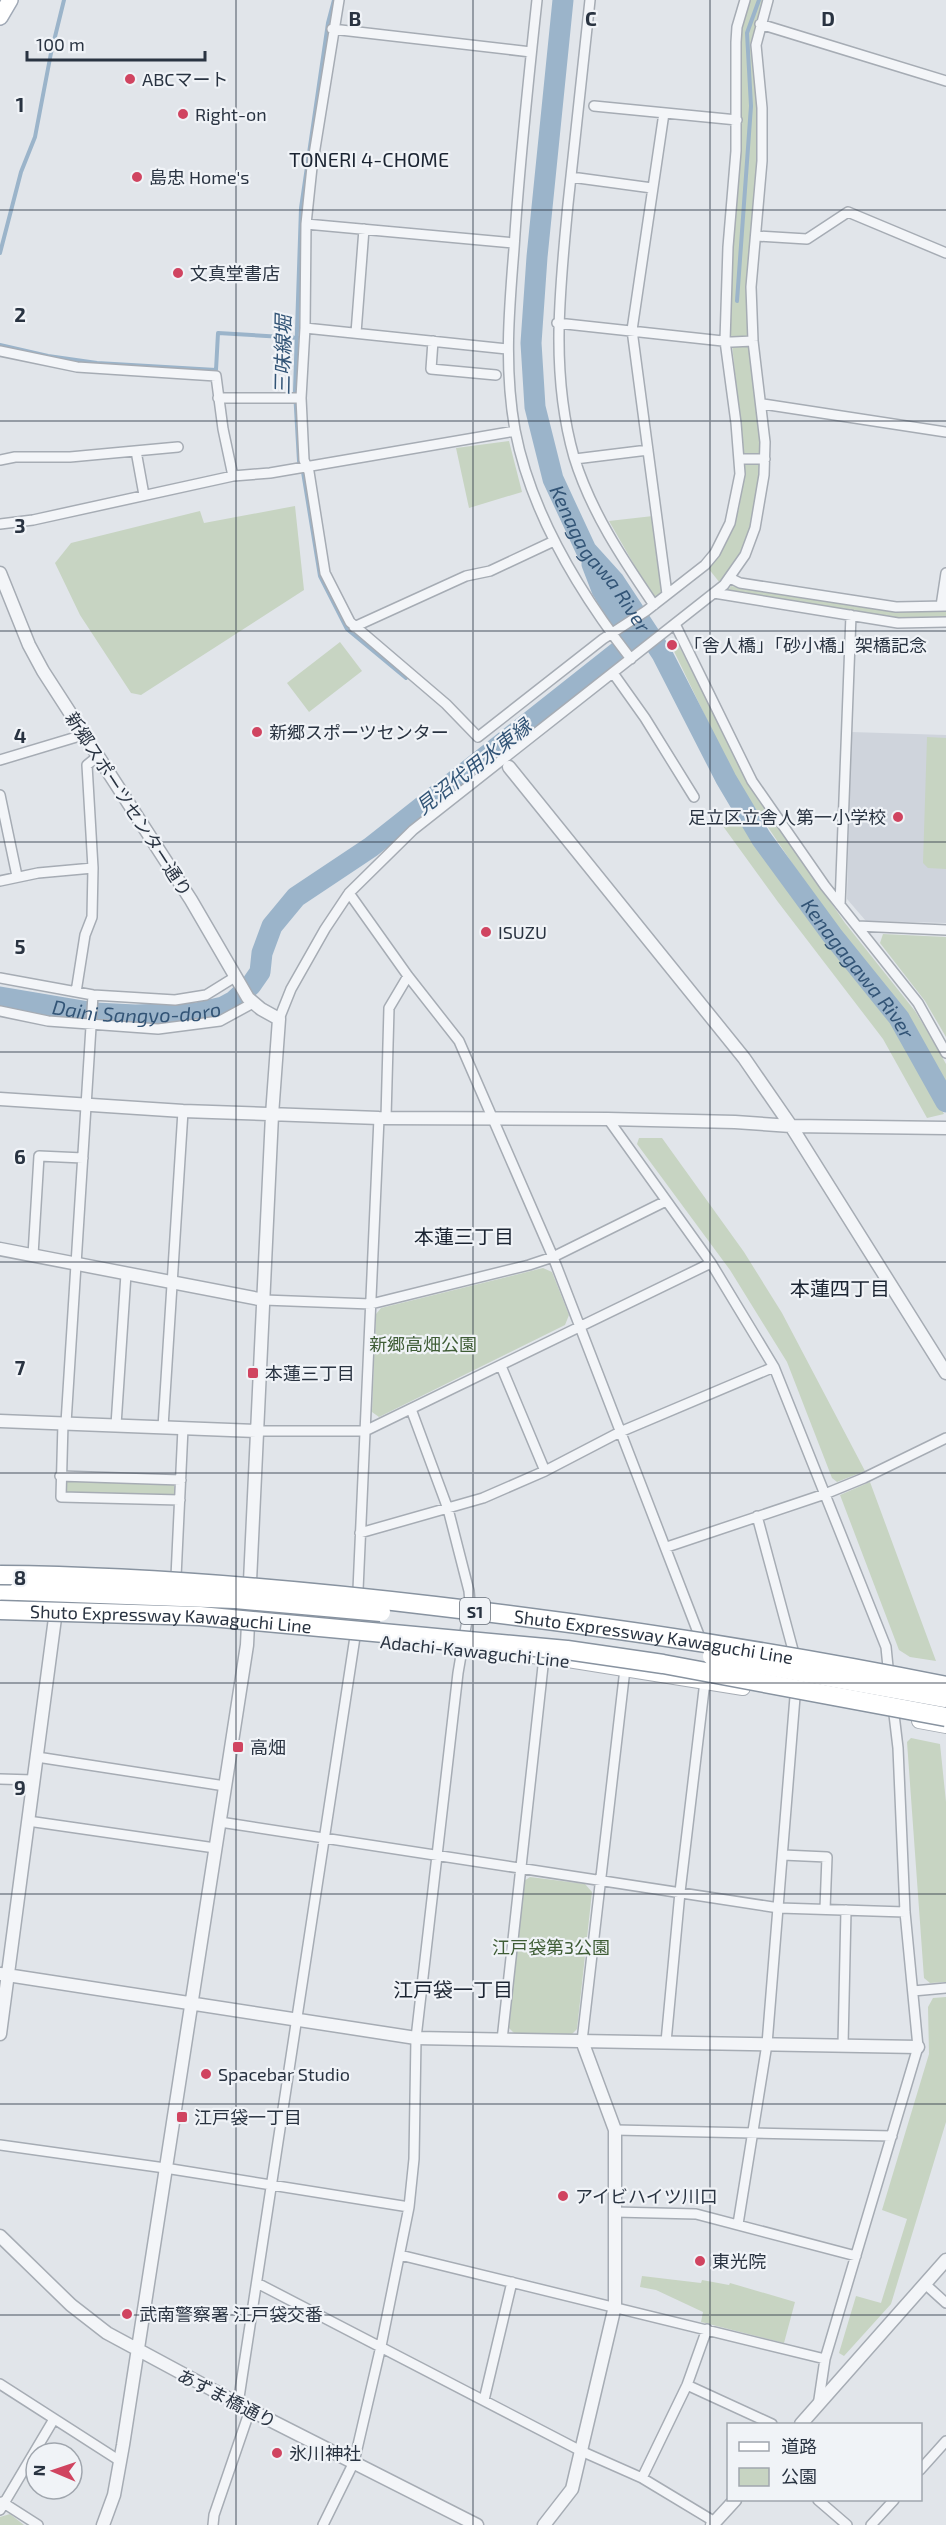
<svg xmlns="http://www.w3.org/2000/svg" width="946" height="2525" viewBox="0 0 946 2525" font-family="'Exo 2','Noto Sans JP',sans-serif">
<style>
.built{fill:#cfd4dc}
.green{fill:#c7d4c2}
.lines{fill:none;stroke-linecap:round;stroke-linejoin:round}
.stream{stroke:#9bb4ca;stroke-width:4}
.river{stroke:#9bb4ca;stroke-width:21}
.minor-casing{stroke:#a6acb4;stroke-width:12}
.tertiary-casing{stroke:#a6acb4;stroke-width:15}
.secondary-casing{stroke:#a6acb4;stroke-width:16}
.primary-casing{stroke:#a0a9b6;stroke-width:18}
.motorway-casing{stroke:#8893a0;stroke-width:21}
.minor{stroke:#f3f5f8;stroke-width:9}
.tertiary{stroke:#f3f5f8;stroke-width:12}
.secondary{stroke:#fff;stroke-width:14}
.primary{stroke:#fff;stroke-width:15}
.motorway{stroke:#fff;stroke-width:18}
.motorway-bridge-casing{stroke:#8893a0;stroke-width:21;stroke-linecap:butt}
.motorway-bridge{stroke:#fff;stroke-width:18}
.grid{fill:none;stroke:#293341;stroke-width:1.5;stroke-opacity:0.55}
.poi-dot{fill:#d04460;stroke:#f0f3f7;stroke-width:2}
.labels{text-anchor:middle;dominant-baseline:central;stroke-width:4.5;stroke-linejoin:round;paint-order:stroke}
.shield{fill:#f0f3f7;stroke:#656d78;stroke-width:1.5}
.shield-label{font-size:16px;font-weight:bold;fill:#293341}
.poi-label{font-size:18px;fill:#293341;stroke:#f0f3f7;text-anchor:start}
.street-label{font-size:18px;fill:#293341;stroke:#f0f3f7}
.park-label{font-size:18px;fill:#3f5d36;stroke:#f0f3f7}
.neighbourhood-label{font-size:20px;fill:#1b2432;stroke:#f0f3f7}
.water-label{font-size:20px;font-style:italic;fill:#325476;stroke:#f0f3f7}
.grid-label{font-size:20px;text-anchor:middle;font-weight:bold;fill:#293341;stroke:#f0f3f7;stroke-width:4.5;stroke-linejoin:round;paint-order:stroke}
</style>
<rect width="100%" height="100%" fill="#e1e5ea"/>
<!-- built -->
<path class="built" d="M851 732 946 735V923L866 921 847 899Z"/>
<!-- green -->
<path class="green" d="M748 0H765L757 27 759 161 753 237 761 444 760 472 755 516 741 554 720 583 708 568 727 541 739 509 745 469 731 335V246L741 120 740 28Z
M509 441 522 492 469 508 456 448Z
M295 506 304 590 141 695 131 693 80 615 55 563 71 543 200 511 204 523Z
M653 516 663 592 657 596H652L609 521Z
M731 586 898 610H946V619H899L726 593Z
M676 640 749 784 845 923 915 1011 929 1034 946 1064V1090L906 1018 839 933 735 778 670 643Z
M340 642 362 671 309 712 287 683Z
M927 737 946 738V869L928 868 923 863Z
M735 811 754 844 881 1010 896 1030 944 1114 927 1118 883 1039 778 902 720 822Z
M883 934 946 937V1037L925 1001 880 943Z
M639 1138H662L744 1252 782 1313 865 1471 837 1482 832 1478 787 1362 730 1270 637 1144Z
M543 1268 552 1272 569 1315 565 1325 379 1417 372 1412 376 1314 381 1308Z
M66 1480 174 1485 176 1494 174 1496 65 1493Z
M870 1482 936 1661 910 1657 899 1650 840 1495Z
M911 1738 940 1744 946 1802V1982L930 1983 924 1978 907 1742Z
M530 1877 585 1884 592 1892 577 2029 571 2035 514 2033 509 2028 524 1881Z
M946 1997V2122L891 2304 844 2356 839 2353 856 2296 881 2303 907 2219 882 2210 929 2054 928 2007 933 1998Z
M642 2276 701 2283 702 2280 729 2285 730 2283 795 2302 784 2343 701 2322 703 2312 656 2290 640 2287Z
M10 2514 24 2525H0V2517Z"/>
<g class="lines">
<!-- stream -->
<path class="stream" d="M334 0 328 23 301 208 295 391 299 461 303 472 320 576 347 629 406 678
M0 253 21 172 35 137 51 53 64 0
M737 301 751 106 747 33 759 0
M0 345 48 356 97 363 216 370 218 333 299 338"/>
<!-- river -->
<g class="river">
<path id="s1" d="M563 0 537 257 531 343 535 407 553 479 586 550 614 581 662 654 726 779 761 838 832 935 899 1018 946 1102"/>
<path id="s2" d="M0 997 95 1013 135 1015 197 1013 223 1007 234 1001 251 985 260 972 262 953 272 926 296 897 371 847 633 640 602 590 592 564"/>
</g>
<!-- minor casing -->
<g class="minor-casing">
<path id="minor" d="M339 0 312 167 306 224 305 328 301 398 304 460 309 472 325 573 350 622 446 704 478 737 603 639 646 611 705 565 715 553 730 523 740 474 736 423 725 341 728 247 736 151V42L737 27 745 0
M537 0C528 83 519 166 514 249 509 310 504 369 515 430 531 514 579 592 631 659
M590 0C583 68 575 136 568 204 560 289 550 373 574 457 591 512 622 558 654 605
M760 24 946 81
M332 29 531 52
M594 106 737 120
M664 113 632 330 667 594
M571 177 652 188
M306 224 514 243
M756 236 807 239 848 212 946 253
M557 323 732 342 753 341
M305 328 507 349
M356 333 364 229
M433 341 431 369 496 375
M0 351 77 367 216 376 223 429 233 476
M218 398H301
M763 404 946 432
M136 451 144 495
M575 459 648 450
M739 459H765
M0 460 15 457H70L178 447
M0 524 33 520 233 476 270 473 515 431
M730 578 740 583 896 607 946 606
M714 593 898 623 946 622
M941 606 946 573
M675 624 752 781 825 886 918 1003 946 1053
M354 627 466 576 490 571 554 541
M613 673 645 718 694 797
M0 760 83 735
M0 795 17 876
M0 881 38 873 93 868
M349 893 408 976 459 1041 553 1257 699 1635
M840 905 851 615
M857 926 946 930
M0 978 93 995 175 1000 206 995 235 977
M76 992 85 935 92 917 93 868 87 765 97 757
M0 1011 48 1021 158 1029 220 1021 253 1003
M279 1019 291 989 325 929 349 893 413 830 724 585 745 555 755 528 764 475 765 442 753 341 751 287 762 161V108L756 45 768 0
M386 1118 389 1008 408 976
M608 1119 711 1263 774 1367 886 1647 889 1677
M33 1255 39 1156 83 1158
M264 1300 371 1304 529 1265 553 1257 666 1201
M501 1366 545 1471
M63 1423 61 1497 180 1500
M66 1423 93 995
M116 1425 126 1274
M163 1427 183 1111
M258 1431H365L711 1263
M60 1476 181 1480
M757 1516 793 1650
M360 1533 483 1498 545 1471 620 1432 774 1367
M667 1547 825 1494 864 1478 946 1438
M176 1577 183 1428
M358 1590 379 1118
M37 1757 225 1786
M0 1779 33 1780
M28 1821 215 1848
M220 1822 779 1908 905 1912
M783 1855 827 1857 825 1909
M913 1991 946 1988
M502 2040 544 1657
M582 2041 625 1669
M666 2042 680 1892 705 1681
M843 2045 846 1910
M615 2130 892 2136
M0 2145 165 2168 409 2207
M615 2212 696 2214 856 2256
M738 2224 767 2044 795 1697
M400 2255 825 2359
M257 2283 581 2451 642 2478 715 2522
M925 2284 946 2303
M0 2384 120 2461
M687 2385 772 2424
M484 2400 512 2282
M238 2404 355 1637
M818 2406 825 2359 918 2047 905 1912 898 1748 893 1706
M920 2470 946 2441
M642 2478 687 2385 707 2329
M818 2500 847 2525
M2 2502 38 2525
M0 2510 54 2419
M213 2525 214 2515 250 2410
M323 2525 354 2462 381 2346 409 2207 414 2159 416 2038 458 1673 470 1603 469 1591 448 1509 411 1409
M871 2525 894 2500"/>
</g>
<!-- tertiary casing -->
<g class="tertiary-casing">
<path id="tertiary" d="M0 573 29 645 43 671 191 900 248 998 261 1009 279 1019 272 1115 247 1645 123 2445 114 2495 103 2525
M509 767 744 1058 791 1126 946 1373
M0 1099 183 1111 379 1118 608 1119 735 1122 791 1126 946 1128
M0 1249 264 1300
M0 1421 258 1431
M0 1974 416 2038 918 2047
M0 2034 55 1618
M0 2236 71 2305 107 2333 250 2410 477 2525
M801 2424 946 2260
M544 2525 572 2489 615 2306V2130L582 2041
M712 2525 735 2500"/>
</g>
<!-- secondary casing -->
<g class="secondary-casing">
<path id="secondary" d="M495 1652 568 1660 743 1688
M919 1721 946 1726"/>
</g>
<!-- primary casing -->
<g class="primary-casing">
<path id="primary" d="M0 17 10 0"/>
</g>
<!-- motorway casing -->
<g class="motorway-casing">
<path id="motorway" d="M0 1591H18"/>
</g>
<!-- minor -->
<use href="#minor" class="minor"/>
<!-- tertiary -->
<use href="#tertiary" class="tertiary"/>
<!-- secondary -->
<use href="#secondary" class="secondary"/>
<!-- primary -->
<use href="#primary" class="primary"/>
<!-- motorway -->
<use href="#motorway" class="motorway"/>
<!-- motorway-bridge casing -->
<g class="motorway-bridge-casing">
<g id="motorway-bridge">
<path id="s3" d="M0 1575C145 1576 291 1589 435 1606 606 1626 777 1652 946 1686"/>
<path d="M18 1591 235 1599 381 1612"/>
<path id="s4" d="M0 1610 200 1616 567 1650 663 1664 946 1717"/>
<path d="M712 1656 944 1698"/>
</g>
</g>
<!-- motorway-bridge -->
<use href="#motorway-bridge" class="motorway-bridge"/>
</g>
<!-- grid -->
<path class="grid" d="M236 0V2525M473 0V2525M710 0V2525M0 210H946M0 421H946M0 631H946M0 842H946M0 1052H946M0 1262H946M0 1473H946M0 1683H946M0 1894H946M0 2104H946M0 2315H946"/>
<!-- markers -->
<g class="poi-dot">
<circle cx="130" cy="79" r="6"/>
<circle cx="183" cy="114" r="6"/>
<circle cx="137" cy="177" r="6"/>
<circle cx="178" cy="273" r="6"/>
<circle cx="672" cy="645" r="6"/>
<circle cx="257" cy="732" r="6"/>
<circle cx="898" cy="817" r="6"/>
<circle cx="486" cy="932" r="6"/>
<rect x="247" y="1367" width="12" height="12" rx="3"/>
<rect x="232" y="1741" width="12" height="12" rx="3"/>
<circle cx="206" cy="2074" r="6"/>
<rect x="176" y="2111" width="12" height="12" rx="3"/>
<circle cx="563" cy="2196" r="6"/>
<circle cx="700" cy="2261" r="6"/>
<circle cx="127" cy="2314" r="6"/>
<circle cx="277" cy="2453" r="6"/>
</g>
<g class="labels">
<!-- shield labels -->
<rect class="shield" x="460" y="1598" width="30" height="26" rx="4.5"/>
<g class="shield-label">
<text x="475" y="1611">S1</text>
</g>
<!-- poi labels -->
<g class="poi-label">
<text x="142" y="79">ABCマート</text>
<text x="195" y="114">Right-on</text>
<text x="149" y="177">島忠 Home's</text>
<text x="190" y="273">文真堂書店</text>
<text x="684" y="645">「舎人橋」「砂小橋」架橋記念</text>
<text x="269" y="732">新郷スポーツセンター</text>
<text x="886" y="817" text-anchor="end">足立区立舎人第一小学校</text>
<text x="498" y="932">ISUZU</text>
<text x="265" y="1373">本蓮三丁目</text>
<text x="250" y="1747">高畑</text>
<text x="218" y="2074">Spacebar Studio</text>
<text x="194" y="2117">江戸袋一丁目</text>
<text x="575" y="2196">アイビハイツ川口</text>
<text x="712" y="2261">東光院</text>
<text x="139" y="2314">武南警察署 江戸袋交番</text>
<text x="289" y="2453">氷川神社</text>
</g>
<!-- street labels -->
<g class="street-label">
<text transform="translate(129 804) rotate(57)">新郷スポーツセンター通り</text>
<text stroke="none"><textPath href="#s4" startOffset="171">Shuto Expressway Kawaguchi Line</textPath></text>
<text stroke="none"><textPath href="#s3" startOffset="657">Shuto Expressway Kawaguchi Line</textPath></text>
<text transform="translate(475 1651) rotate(6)">Adachi-Kawaguchi Line</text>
<text transform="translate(227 2398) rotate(27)">あずま橋通り</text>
</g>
<!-- park labels -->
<g class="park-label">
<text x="423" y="1344">新郷高畑公園</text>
<text x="551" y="1947">江戸袋第3公園</text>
</g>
<!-- neighbourhood labels -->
<g class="neighbourhood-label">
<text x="369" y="159">TONERI 4-CHOME</text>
<text x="464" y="1236">本蓮三丁目</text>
<text x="840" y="1288">本蓮四丁目</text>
<text x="453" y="1989">江戸袋一丁目</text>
</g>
<!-- water labels -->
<g class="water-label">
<text transform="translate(282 355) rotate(-89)">三味線堀</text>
<text stroke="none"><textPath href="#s1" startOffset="576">Kenagagawa River</textPath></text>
<text transform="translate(473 766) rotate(-38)">見沼代用水東縁</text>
<text stroke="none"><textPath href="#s1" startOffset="1062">Kenagagawa River</textPath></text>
<text stroke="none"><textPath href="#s2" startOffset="138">Daini Sangyo-doro</textPath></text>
</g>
</g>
<g class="grid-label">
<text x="355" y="26">B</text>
<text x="591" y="26">C</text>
<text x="828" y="26">D</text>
<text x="20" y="112">1</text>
<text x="20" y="322">2</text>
<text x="20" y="533">3</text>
<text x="20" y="743">4</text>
<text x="20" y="954">5</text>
<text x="20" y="1164">6</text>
<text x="20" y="1375">7</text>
<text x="20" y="1585">8</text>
<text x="20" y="1795">9</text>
</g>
<!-- legend -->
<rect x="727" y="2423" width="195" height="78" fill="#f0f3f7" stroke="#a0a6ae" stroke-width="1.5"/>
<rect x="739" y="2442" width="30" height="9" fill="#ffffff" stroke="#a0a6ae" stroke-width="1.5"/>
<text x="781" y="2453" font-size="18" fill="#293341">道路</text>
<rect x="739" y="2468" width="30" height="18" fill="#c7d4c2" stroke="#a0a6ae" stroke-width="1.5"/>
<text x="781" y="2483" font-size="18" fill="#293341">公園</text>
<!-- north arrow -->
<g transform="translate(54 2471) rotate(272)"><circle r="28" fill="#f0f3f7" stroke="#a0a6ae" stroke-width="1.5"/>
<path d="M0-4.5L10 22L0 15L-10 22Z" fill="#d04460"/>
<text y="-9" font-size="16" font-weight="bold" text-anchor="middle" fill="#293341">N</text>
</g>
<!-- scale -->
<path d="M27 51v9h178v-9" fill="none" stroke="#293341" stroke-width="3"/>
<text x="36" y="51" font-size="18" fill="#293341" stroke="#f0f3f7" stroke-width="4.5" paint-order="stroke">100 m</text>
</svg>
